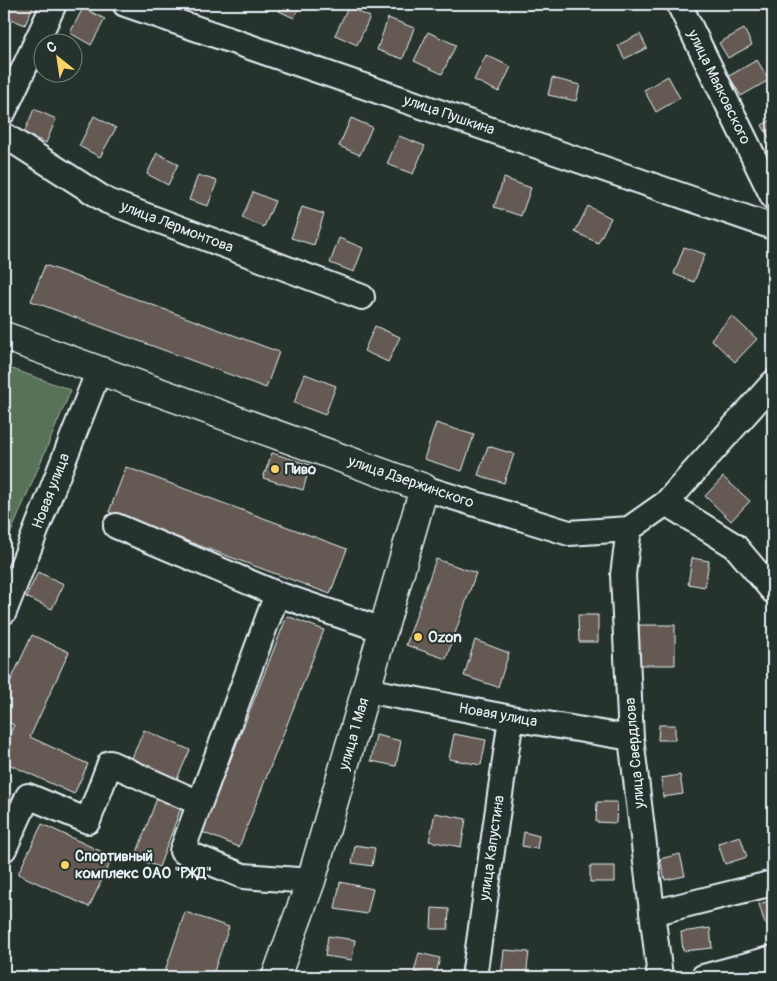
<svg xmlns="http://www.w3.org/2000/svg" width="777" height="981" viewBox="0 0 777 981" font-family="Pangolin,sans-serif">
<style>
.green{fill:#587258;stroke:#a0b2a8}
.building{fill:#655a53;stroke:#e8f1f8}
.lines{fill:none;stroke-linecap:round;stroke-linejoin:round}
.minor-casing{stroke:#e8f1f8;stroke-width:28}
.major-casing{stroke:#e8f1f8;stroke-width:31}
.minor{stroke:#26332d;stroke-width:24}
.major{stroke:#26332d;stroke-width:28}
.poi-dot{fill:#ffd166;stroke:#26332d;stroke-width:2}
.labels{text-anchor:middle;dominant-baseline:central;stroke-width:4;stroke-linejoin:round;paint-order:stroke}
.street-label{font-size:15px;fill:#e8f1f8;stroke:#26332d}
.poi-label{font-size:15px;font-weight:bold;fill:#e8f1f8;stroke:#26332d;text-anchor:start}
</style>
<rect width="100%" height="100%" fill="#26332d"/>
<filter id="ink" filterUnits="userSpaceOnUse"><feTurbulence type="fractalNoise" baseFrequency=".02" numOctaves="2"/><feDisplacementMap in="SourceGraphic" scale="10" xChannelSelector="R" yChannelSelector="G"/><feConvolveMatrix kernelMatrix="1 2 1 2 8 2 1 2 1" color-interpolation-filters="sRGB"/></filter>
<g filter="url(#ink)">
<!-- green -->
<path class="green" d="M4 366 71 390 4 549Z"/>
<!-- building -->
<path class="building" d="M6 4H34L25 25 4 16V9Z
M283 4H301L294 18 279 11Z
M348 7 370 17 357 45 335 35Z
M83 8 105 19 91 45 70 33Z
M388 18 414 28 403 59 377 50Z
M744 29 752 45 728 58 719 43Z
M428 32 456 45 442 74 414 61Z
M640 34 647 48 624 59 618 45Z
M486 55 511 67 499 92 474 80Z
M757 60 769 80 741 96 729 76Z
M668 76 680 98 656 112 644 90Z
M552 78 580 85 576 101 548 95Z
M34 109 56 119 46 143 24 133Z
M94 116 116 128 100 157 79 146Z
M351 118 372 127 360 155 339 146Z
M773 119V146L762 125Z
M399 136 425 146 413 174 387 164Z
M157 153 178 164 168 185 147 174Z
M198 175 217 181 208 206 189 200Z
M504 178 531 188 521 216 494 207Z
M253 192 275 201 264 227 242 218Z
M588 206 611 218 598 243 575 232Z
M302 207 324 214 314 245 291 238Z
M339 238 363 248 354 272 330 263Z
M684 247 705 254 694 282 674 274Z
M4 257 10 259 4 276Z
M45 265 279 352 266 388 31 301Z
M773 283V296L766 290Z
M732 316 757 339 735 362 711 339Z
M375 326 400 337 388 362 364 351Z
M305 374 336 386 325 415 294 403Z
M436 423 474 435 462 471 424 459Z
M488 446 514 454 504 483 478 475Z
M272 453 310 465 303 490 263 478Z
M126 467 347 549 330 594 109 512Z
M723 477 750 501 731 521 705 496Z
M692 558 709 561 705 587 688 584Z
M436 559 476 573 446 659 406 645Z
M38 572 64 584 52 609 26 597Z
M578 615H598V642H579Z
M287 616 324 630 239 847 202 832Z
M639 625H675V665H638Z
M32 635 69 652 30 737 88 764 74 794 4 762V746L14 725 4 720V695Z
M475 640 509 653 498 687 464 676Z
M659 725H675V740H658Z
M144 730 190 750 177 779 131 760Z
M454 734 486 740 481 765 449 759Z
M376 735 401 741 396 766 371 761Z
M680 775 683 794 663 797 661 778Z
M157 798 181 808 159 867 135 858Z
M597 802H617L616 823 596 822Z
M435 813 466 819 461 847 429 841Z
M42 824 113 857 89 907 18 874Z
M524 832 539 836 537 849 522 846Z
M740 836 747 857 725 864 718 843Z
M355 845 375 848 372 866 352 863Z
M680 854 685 876 665 880 660 859Z
M590 866H615V882H590Z
M340 882 373 889 367 914 335 909Z
M773 900V921L765 924 759 904Z
M432 908 449 909 448 929H431Z
M185 912 229 927 212 977H163Z
M710 928 712 948 683 951 681 932Z
M328 936 355 940 352 960 325 956Z
M504 950 529 952 526 977H501Z
M419 953 440 958 435 977 414 972Z"/>
<g class="lines">
<!-- minor casing -->
<g class="minor-casing">
<path id="minor" d="M125 4 773 227
M679 4 773 197
M4 111 54 4
M4 135 107 201 362 297
M424 488 569 533 629 529 666 503 773 383
M666 503 735 546 773 591
M116 526 277 594 383 630
M629 529 623 575 631 738 660 977
M277 594 182 851 243 876 311 881
M4 612 99 370
M366 690 511 718 631 738
M4 849 28 796 88 821 110 763 199 803
M652 913 773 883
M474 977 511 718
M703 977 773 958"/>
</g>
<!-- major casing -->
<g class="major-casing">
<path id="major" d="M4 336 424 488 311 881 276 977"/>
</g>
<!-- minor -->
<use href="#minor" class="minor"/>
<!-- major -->
<use href="#major" class="major"/>
</g>
</g>
<!-- markers -->
<g class="poi-dot">
<circle cx="275" cy="469" r="5"/>
<circle cx="418" cy="637" r="5"/>
<circle cx="65" cy="865" r="5"/>
</g>
<g class="labels">
<!-- street labels -->
<g class="street-label">
<text transform="translate(719 87) rotate(64)">улица Маяковского</text>
<text transform="translate(449 115) rotate(19)">улица Пушкина</text>
<text transform="translate(177 227) rotate(21)">улица Лермонтова</text>
<text transform="translate(411 482) rotate(19)">улица Дзержинского</text>
<text transform="translate(51 491) rotate(-69)">Новая улица</text>
<text transform="translate(498 715) rotate(10)">Новая улица</text>
<text transform="translate(354 734) rotate(-74)">улица 1 Мая</text>
<text transform="translate(635 753) rotate(-95)">улица Свердлова</text>
<text transform="translate(492 848) rotate(-82)">улица Капустина</text>
</g>
<!-- poi labels -->
<g class="poi-label">
<text x="285" y="469">Пиво</text>
<text x="428" y="637">Ozon</text>
<text x="75" y="856">Спортивный<tspan x="75" dy="17">комплекс ОАО "РЖД"</tspan></text>
</g>
</g>
<!-- margin -->
<rect width="777" height="981" fill="none" stroke="#26332d" stroke-width="20"/>
<rect x="10" y="10" width="757" height="961" fill="none" stroke="#e8f1f8" stroke-width="2" filter="url(#ink)"/>
<!-- north arrow -->
<g transform="translate(58 58) rotate(330)"><circle r="24" fill="#26332d" stroke="#747f7e"/>
<path d="M0-4L9 19L0 12L-9 19Z" fill="#ffd166"/>
<text y="-8" font-size="14" font-weight="bold" text-anchor="middle" fill="#e8f1f8">С</text>
</g>
</svg>
